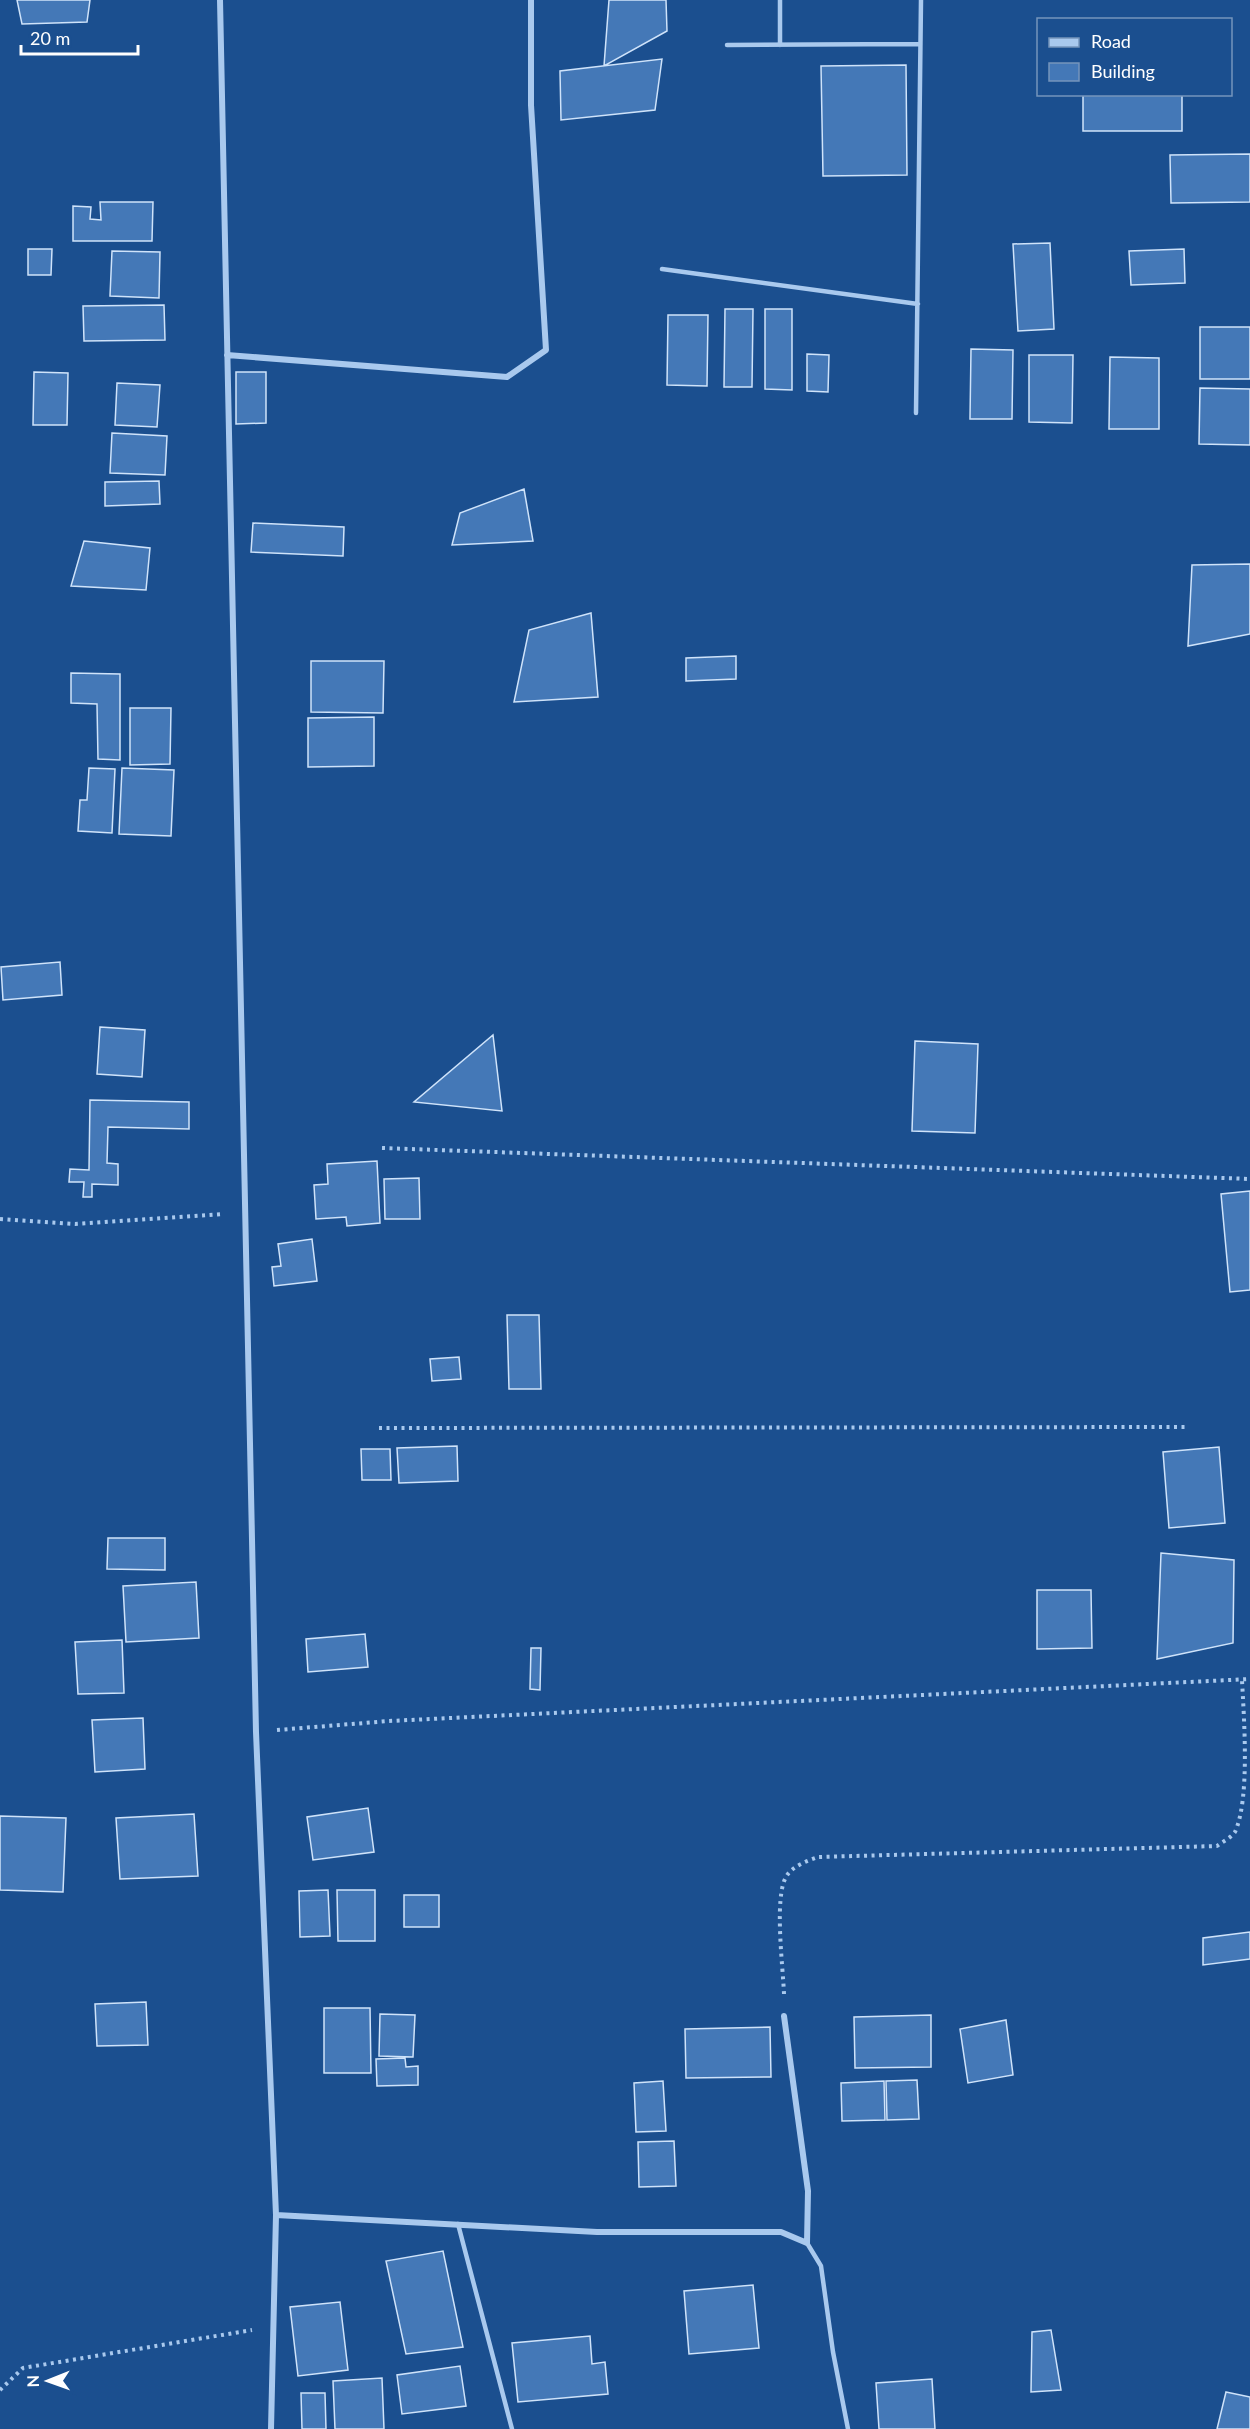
<svg xmlns="http://www.w3.org/2000/svg" width="1250" height="2429" viewBox="0 0 1250 2429" font-family="Lato,sans-serif">
<style>
.building{fill:#4478b7;stroke:#cfe3fa;stroke-width:1.5}
.lines{fill:none;stroke-linecap:round;stroke-linejoin:round}
.path{stroke:#a9c9ee;stroke-width:4;stroke-dasharray:3 4.5;stroke-linecap:butt}
.service{stroke:#a9c9ee;stroke-width:4.5}
.minor{stroke:#a9c9ee;stroke-width:6}
</style>
<rect width="100%" height="100%" fill="#1b4f8f"/>
<!-- building -->
<path class="building" d="M17 0H90L87 22 22 24Z
M609 0H666L667 31 604 66Z
M662 59 655 110 561 120 560 71Z
M906 65 907 175 823 176 821 66Z
M1083 94H1182V131H1083Z
M1250 154V202L1171 203 1170 155Z
M100 202H153L152 241H73V206L91 207 90 219 101 220Z
M1050 243 1054 329 1018 331 1013 244Z
M28 249H52L51 275H28Z
M1184 249 1185 283 1131 285 1129 251Z
M112 251 160 252 159 298 110 296Z
M164 305 165 340 84 341 83 306Z
M725 309H753L752 387H724Z
M765 309H792V390L765 389Z
M668 315H708L707 386 667 385Z
M1200 327H1250V379H1200Z
M971 349 1013 350 1012 419H970Z
M807 354 829 355 828 392 807 391Z
M1029 355H1073L1072 423 1029 422Z
M1110 357 1159 358V429H1109Z
M34 372 68 373 67 425H33Z
M236 372H266V423L236 424Z
M117 383 160 385 157 427 115 425Z
M1200 388 1250 389V445L1199 444Z
M112 433 167 436 165 475 110 473Z
M159 481 160 504 105 506V482Z
M524 489 533 541 452 545 460 513Z
M253 523 344 527 343 556 251 552Z
M84 541 150 548 146 590 71 586Z
M1250 564V634L1188 646 1192 565Z
M591 613 598 697 514 702 529 630Z
M736 656V679L686 681V658Z
M311 661H384L383 713 311 712Z
M71 673 120 674V760L98 759 97 704 71 703Z
M130 708H171L170 764 130 765Z
M374 717V766L308 767V718Z
M89 768 115 769 112 833 78 831 80 800H87Z
M122 768 174 770 171 836 119 834Z
M60 962 62 995 3 1000 1 967Z
M100 1027 145 1030 142 1077 97 1074Z
M493 1035 502 1111 414 1102Z
M915 1041 978 1044 975 1133 912 1131Z
M90 1100 189 1102V1129L108 1127 107 1163 118 1164V1185L92 1184V1197H83L84 1182H69L70 1169 89 1170Z
M377 1161 380 1223 347 1226 346 1217 316 1219 314 1185 328 1184 327 1164Z
M419 1178 420 1219H385L384 1179Z
M1250 1191V1290L1230 1292 1221 1194Z
M312 1239 317 1281 274 1286 272 1267 281 1266 278 1244Z
M507 1315H539L541 1389H509Z
M459 1357 461 1379 432 1381 430 1359Z
M457 1446 458 1481 399 1483 397 1448Z
M1219 1447 1225 1523 1169 1528 1163 1452Z
M361 1449H390L391 1480H362Z
M108 1538H165V1570L107 1569Z
M1161 1553 1234 1560 1233 1643 1157 1659Z
M196 1582 199 1638 126 1642 123 1586Z
M1037 1590H1091L1092 1648 1037 1649Z
M365 1634 368 1667 308 1672 306 1639Z
M122 1640 124 1693 78 1694 75 1642Z
M531 1648H541L540 1690 530 1689Z
M143 1718 145 1769 95 1772 92 1720Z
M368 1808 374 1852 313 1860 307 1817Z
M194 1814 198 1876 120 1879 116 1818Z
M0 1816 66 1818 63 1892 0 1890Z
M328 1890 330 1936 300 1937 299 1891Z
M337 1890H375V1941H338Z
M404 1895H439V1927H404Z
M1250 1932V1959L1203 1965V1938Z
M146 2002 148 2045 97 2046 95 2004Z
M324 2008H370L371 2073H324Z
M380 2014 415 2015 413 2057 379 2056Z
M931 2015V2067L855 2068 854 2017Z
M1006 2020 1013 2075 968 2083 960 2029Z
M770 2027 771 2077 686 2078 685 2029Z
M405 2058 406 2067 418 2066V2085L377 2086 376 2059Z
M917 2080 919 2119 887 2120 886 2081Z
M663 2081 666 2131 636 2132 634 2083Z
M884 2081 885 2120 842 2121 841 2083Z
M674 2141 676 2186 639 2187 638 2142Z
M443 2251 463 2347 406 2354 386 2261Z
M753 2285 759 2348 689 2354 684 2291Z
M340 2302 348 2370 298 2376 290 2307Z
M1051 2330 1061 2390 1031 2392 1032 2332Z
M590 2336 592 2364 605 2362 608 2394 518 2402 512 2343Z
M460 2366 466 2406 402 2414 397 2375Z
M382 2378 384 2429H335L333 2381Z
M932 2379 935 2429H879L876 2383Z
M1226 2392 1250 2397V2429H1217Z
M301 2393H325L326 2429H302Z"/>
<g class="lines">
<!-- path -->
<path class="path" d="M382 1148 1250 1179
M0 1219 75 1224 224 1214
M379 1428 1188 1427
M277 1730 389 1721 1250 1679
M784 1994C783 1967 774 1898 786 1877 792 1866 807 1861 818 1857L1217 1846C1222 1842 1231 1838 1235 1832 1250 1799 1244 1720 1242 1680
M0 2390 23 2368 252 2330"/>
<!-- service -->
<path class="service" d="M727 45 920 44
M780 45V0
M662 269 918 304
M916 413 921 0
M458 2224 512 2429
M807 2243 821 2266 833 2352 848 2429"/>
<!-- minor -->
<path class="minor" d="M220 0 256 1732 276 2215 271 2429
M227 355 507 377 546 350 531 105V0
M276 2215 597 2232H781L807 2243 808 2191 784 2016"/>
</g>
<!-- legend -->
<rect x="1037" y="18" width="195" height="78" fill="#1b4f8f" stroke="#7695bc" stroke-width="1.5"/>
<rect x="1049" y="38" width="30" height="9" fill="#a9c9ee" stroke="#7695bc" stroke-width="1.5"/>
<text x="1091" y="48" font-size="18" fill="#ffffff">Road</text>
<rect x="1049" y="63" width="30" height="18" fill="#4478b7" stroke="#7695bc" stroke-width="1.5"/>
<text x="1091" y="78" font-size="18" fill="#ffffff">Building</text>
<!-- north arrow -->
<g transform="translate(48 2381) rotate(269)" stroke="#1b4f8f" stroke-width="4.5" paint-order="stroke">
<path d="M0-4.5L10 22L0 15L-10 22Z" fill="#ffffff"/>
<text y="-9" font-size="16" font-weight="bold" text-anchor="middle" fill="#ffffff">N</text>
</g>
<!-- scale -->
<path d="M21 45v9h117v-9" fill="none" stroke="#ffffff" stroke-width="3"/>
<text x="30" y="45" font-size="18" fill="#ffffff" stroke="#1b4f8f" stroke-width="4.5" paint-order="stroke">20 m</text>
</svg>
